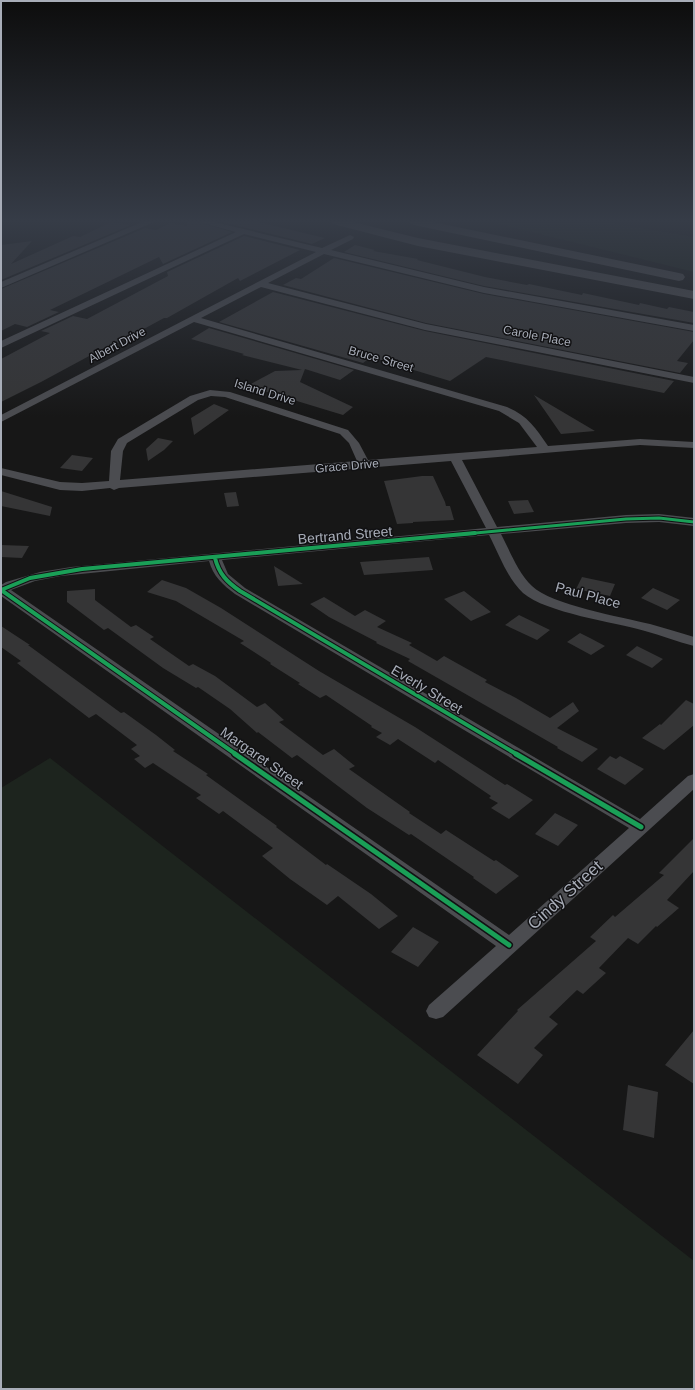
<svg xmlns="http://www.w3.org/2000/svg" width="695" height="1390" viewBox="0 0 695 1390" font-family="Helvetica,sans-serif">
<style>
.green{fill:#1d241e}
.building{fill:#353536}
.lines{fill:none;stroke-linecap:round;stroke-linejoin:round}
.street{fill:#4b4c50;fill-rule:evenodd}
.highway{fill:#4e4e51;fill-rule:evenodd}
.cycleway-far2-casing{stroke:#111113;stroke-width:5}
.cycleway-far1-casing{stroke:#111113;stroke-width:6}
.cycleway-casing{stroke:#111113;stroke-width:8}
.cycleway-far2{stroke:#1a9f57;stroke-width:3}
.cycleway-far1{stroke:#1a9f57;stroke-width:4}
.cycleway{stroke:#1a9f57;stroke-width:5}
.labels{text-anchor:middle;dominant-baseline:central;stroke-width:3;stroke-linejoin:round;paint-order:stroke}
.far-street-label{font-size:12px;fill:#a8adb8;stroke:#111113}
.street-label{font-size:14px;fill:#a8adb8;stroke:#111113}
.near-street-label{font-size:17px;fill:#a8adb8;stroke:#111113}
</style>
<rect width="100%" height="100%" fill="#171717"/>
<!-- green -->
<path class="green" d="M491 222H605L694 237V272Z
M50 758 694 1261V1389H1V788Z"/>
<!-- building -->
<path class="building" d="M111 222 131 225 1 280V245L32 241 11 264 73 236 80 237Z
M187 222H198L232 232 163 264 159 257 50 310 59 312 27 327 15 324 1 331V289L145 228 156 230 170 223 187 226Z
M222 222H258L325 238 312 244Z
M244 236 300 250 240 281 238 278 167 318H164L107 349 104 348 41 382 1 402V359L50 333 41 331 73 316 87 319 168 276 167 272Z
M355 245 375 250 373 251 418 259 417 260 485 277 527 285 529 284 582 295 583 293 639 305 640 303 667 309 669 307 694 312V323L484 286 344 252Z
M334 258 484 294 694 332V340L677 361 688 363 680 373 426 323 283 285 296 278 301 279Z
M273 292 425 331 674 381 664 393 486 357 450 381 371 357 363 363 219 322Z
M209 328 354 370 340 380 305 369 300 382 353 407 343 415 247 386 275 371 302 370 242 355 244 354 191 339Z
M534 395 595 431 561 434Z
M214 404 229 410 194 435 191 418Z
M158 438 173 441 164 450 148 461 146 449Z
M72 455 93 458 82 471 60 468Z
M422 476H433L445 502 446 506H450L454 520 413 522V523L397 524 384 481Z
M1 491 52 507 50 516 1 506Z
M236 492 239 506 227 507 224 493Z
M528 500 534 512 514 514 508 501Z
M1 545 29 546 22 558 1 557Z
M429 557 433 570 364 575 360 562Z
M274 566 303 584 278 586Z
M582 577 615 584 610 596 576 589Z
M162 580 186 588 221 608 319 671 415 727 505 785 507 784 533 800 509 819 491 808 498 803 489 798 491 796 438 760 435 763 398 739 390 745 376 737 382 733 371 727 372 726 326 695 320 698 298 684 300 683 270 664 271 663 240 643 244 641 176 601 147 592Z
M653 588 680 600 667 610 641 598Z
M95 589V600L131 627 136 625 154 637 150 639 189 666 193 664 215 676 257 707 265 703 284 720 279 722 323 755 334 749 355 766 349 769 410 812 409 813 441 834 446 830 494 861 496 860 519 876 496 894 473 878 474 877 411 834 409 835 367 808 297 755 292 758 258 732 257 733 230 709 198 687 196 688 163 668 108 628 104 630 67 602V591Z
M464 591 491 612 471 621 444 599Z
M324 597 355 616 365 610 386 621 377 627 412 643 409 645 437 661 444 656 487 680 485 682 516 698 550 718 573 702 579 711 557 728 598 749 582 762 557 748 558 747 408 661 410 659 376 643 377 642 329 617 310 604Z
M519 615 550 630 537 640 505 625Z
M1 626 30 645H28L121 713 124 712 156 735 175 750 173 751 208 774 206 775 277 826 276 827 326 865 327 864 371 894 398 916 379 929 338 896 327 905 290 879 262 856 273 848 223 811 219 814 196 798 201 795 153 763 145 768 134 759 140 756 131 749 137 745 96 714 89 718 17 663 21 661 1 647Z
M580 633 590 638 605 646 591 655 567 642Z
M637 646 663 659 652 668 626 655Z
M686 700 694 704V725L664 750 642 738 660 724 661 725Z
M610 756 616 759 620 756 644 769 625 785 597 769Z
M555 813 578 825 558 846 535 834Z
M694 838V871L667 900 679 908 657 927 656 926 638 944 628 938 599 968 606 973 583 994 577 990 549 1017 558 1024 534 1048 543 1055 518 1084 477 1055 518 1011 517 1010 596 941 590 937 613 915 615 917 664 875 659 873Z
M413 927 439 942 418 967 391 952Z
M694 1030V1084L665 1065Z
M628 1085 658 1092 654 1138 623 1130Z"/>
<g class="lines">
<!-- street -->
<path class="street" d="M142 222H154L1 288V282Z
M199 222H214L322 248 350 235 354 237 353 239 331 250 484 287 694 325V331L484 293 324 254 268 283 426 324 694 377V383L425 330 261 287 201 318 507 407C527 415 536 428 548 446L640 439 694 442V448L640 445 462 460 497 527 626 515 659 514 694 518V526L659 522 626 523 501 534C510 551 518 573 532 586 551 605 622 617 650 624 665 628 680 633 694 637V646C677 642 661 635 645 631 614 622 546 613 523 593 507 578 499 554 489 535L222 560 228 574 245 588 640 819 688 776 694 774V789L443 1017 436 1019 429 1017 426 1011 429 1005 496 946 1 596V585L6 582 40 572 71 567 486 528 451 461 119 488 114 490 110 488 82 491 60 490 1 475V468L60 482 82 483 109 481 111 451 118 439 190 396 210 390 230 392 348 430 359 443 368 460 537 447 519 423 499 411 194 322 1 422V415L316 252 244 234 1 348V341L236 232ZM211 396 225 397 340 434 349 443 357 461 120 480 123 451 127 443 198 400ZM209 561C213 576 223 585 235 594L629 828 509 935 11 590 35 581 61 576Z"/>
<!-- highway -->
<path class="highway" d="M332 222H353L418 238 694 291V299L418 246 333 224Z
M409 222H433L679 273 683 274 685 277 683 280 679 281 414 225Z"/>
<!-- cycleway-far2 casing -->
<g class="cycleway-far2-casing">
<path id="cycleway-far2" d="M465 534 626 519 659 518 694 522"/>
</g>
<!-- cycleway-far1 casing -->
<g class="cycleway-far1-casing">
<path id="cycleway-far1" d="M215 558C219 574 227 582 240 591L518 755
M1 590 30 578 82 569 475 533
M1 590 237 755"/>
</g>
<!-- cycleway casing -->
<g class="cycleway-casing">
<path id="cycleway" d="M235 754 509 945
M516 754 641 827"/>
</g>
<!-- cycleway-far2 -->
<use href="#cycleway-far2" class="cycleway-far2"/>
<!-- cycleway-far1 -->
<use href="#cycleway-far1" class="cycleway-far1"/>
<!-- cycleway -->
<use href="#cycleway" class="cycleway"/>
</g>
<!-- sky -->
<linearGradient id="sky" x2="0" y2="1"><stop stop-color="#0d0d0d"/><stop offset="0.53" stop-color="#363c47"/><stop offset="1" stop-color="#363c47" stop-opacity="0"/></linearGradient>
<rect width="695" height="417" fill="url(#sky)"/>
<g class="labels">
<!-- far-street labels -->
<g class="far-street-label">
<text transform="translate(537 336) rotate(11)">Carole Place</text>
<text transform="translate(117 345) rotate(-28)">Albert Drive</text>
<text transform="translate(381 359) rotate(16)">Bruce Street</text>
<text transform="translate(265 392) rotate(17)">Island Drive</text>
<text transform="translate(347 466) rotate(-5)">Grace Drive</text>
</g>
<!-- street labels -->
<g class="street-label">
<text transform="translate(345 535) rotate(-5)">Bertrand Street</text>
<text transform="translate(588 595) rotate(15)">Paul Place</text>
<text transform="translate(427 689) rotate(31)">Everly Street</text>
<text transform="translate(262 758) rotate(35)">Margaret Street</text>
</g>
<!-- near-street labels -->
<g class="near-street-label">
<text transform="translate(565 895) rotate(-42)">Cindy Street</text>
</g>
</g>
<!-- border -->
<rect width="695" height="1390" fill="none" stroke="#a8adb8" stroke-width="4"/>
</svg>
